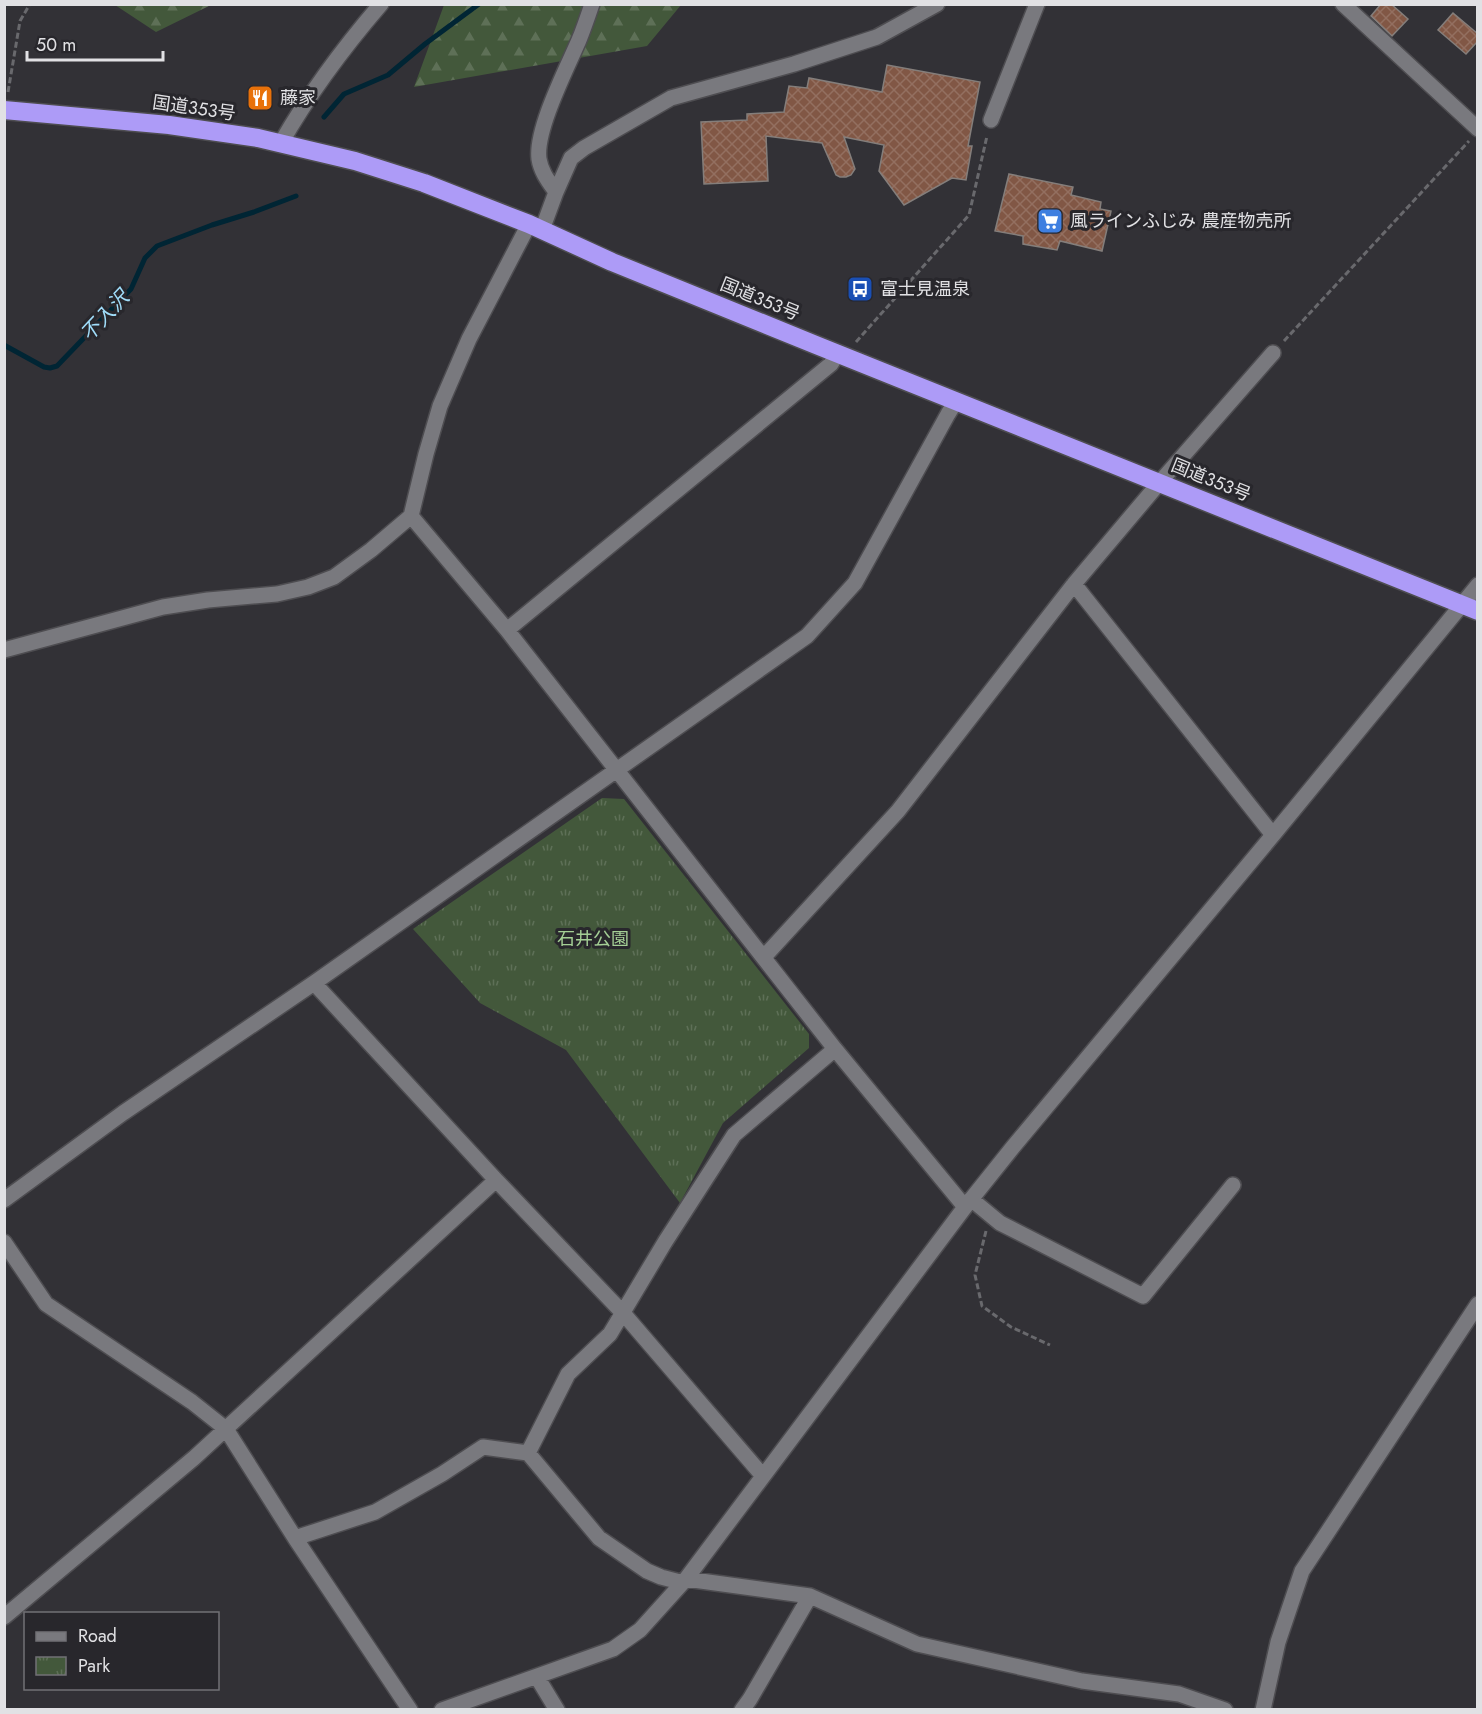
<svg xmlns="http://www.w3.org/2000/svg" width="1482" height="1714" viewBox="0 0 1482 1714" font-family="Jost,'Noto Sans JP',sans-serif">
<style>
.forest{fill:url(#forest-firs)}
.park{fill:url(#park-tufts)}
.lines{fill:none;stroke-linecap:round;stroke-linejoin:round}
.stream{stroke:#002534;stroke-width:5}
.building{fill:url(#building-cross-hatch);stroke:#847e7b;stroke-width:1.5}
.minor-casing{stroke:#4e4d51;stroke-width:18}
.highway-casing{stroke:#4e4d51;stroke-width:21}
.path{stroke:#69696d;stroke-width:3;stroke-dasharray:6 3;stroke-linecap:butt}
.minor{stroke:#79797e;stroke-width:15}
.highway{stroke:#ad9bf7;stroke-width:18}
.labels{text-anchor:middle;dominant-baseline:central;stroke-width:6;stroke-linejoin:round;paint-order:stroke}
.poi-label{font-size:18px;fill:#e1e1e4;stroke:#28272c;text-anchor:start}
.street-label{font-size:18px;fill:#e1e1e4;stroke:#28272c}
.park-label{font-size:18px;fill:#a4cf95;stroke:#28272c}
.water-label{font-size:20px;font-style:italic;fill:#a0ddfa;stroke:#28272c}
</style>
<defs>
<pattern id="forest-firs" width="22" height="20" patternUnits="userSpaceOnUse" patternTransform="scale(1.5)"><rect width="22" height="20" fill="#43583b"/><path d="M5 1l3.5 6h-7zM16 11l3.5 6h-7z" fill="#5e7057"/></pattern>
<pattern id="park-tufts" width="24" height="20" patternUnits="userSpaceOnUse" patternTransform="scale(1.5)"><rect width="24" height="20" fill="#43583b"/><path d="M3 7l-1-3M5 7V3M7 7l1-3M15 17l-1-3M17 17v-4M19 17l1-3" fill="none" stroke="#5e7057"/></pattern>
<pattern id="building-cross-hatch" width="8" height="8" patternUnits="userSpaceOnUse" patternTransform="scale(1.5)"><rect width="8" height="8" fill="#815745"/><path d="M0 0l8 8M0 8l8-8" fill="none" stroke="#936f60"/></pattern>
</defs>
<rect width="100%" height="100%" fill="#323136"/>
<!-- forest -->
<path class="forest" d="M115 5H211L156 32Z
M444 5H681L647 46 414 87Z"/>
<!-- park -->
<path class="park" d="M602 798 624 799 809 1034V1048L723 1123 680 1203 566 1050 480 1003 413 929Z"/>
<g class="lines">
<!-- stream -->
<path class="stream" d="M324 117 344 94 388 75 425 44 479 4
M4 345 44 367 50 368 57 366 131 289 145 258 157 246 212 225 254 212 296 196"/>
</g>
<!-- building -->
<path class="building" d="M1381 4H1391L1408 19 1392 36 1371 16Z
M1453 13 1478 34V41L1466 54 1438 30Z
M887 65 980 82 968 146H972L966 180 952 178 904 205 879 171 884 145 844 137 855 169 851 175 846 177H840L836 175 822 143 766 136 768 181 704 184 701 122 747 120V114L784 112 789 86 807 88 809 78 882 92Z
M1009 174 1073 187 1071 195 1101 202 1100 209 1111 211 1102 251 1060 241 1057 250 1023 244V236L995 231Z"/>
<g class="lines">
<!-- minor casing -->
<g class="minor-casing">
<path id="minor" d="M1343 4 1478 129
M991 120 1037 4
M281 143C309 94 344 47 381 4
M556 192C549 182 541 172 539 159 535 130 567 68 579 40 584 28 588 16 592 4
M542 230 556 192 571 158 584 148 671 98 794 64 877 37 937 4
M411 516 507 630 835 1049 965 1207
M1074 584 1273 835
M507 630 831 364 838 353
M4 650 163 607 208 600 277 594 308 587 334 577 371 550 411 516 426 454 440 406 469 339 529 224
M764 957 898 811 1074 584 1160 482 1273 353
M314 983 496 1180 623 1313 763 1476
M971 1199 1000 1223 1143 1296 1233 1185
M4 1200 123 1113 314 983 807 636 855 583 948 414 956 401
M4 1242 46 1304 192 1402 226 1429 295 1538 410 1710
M528 1453 568 1374 610 1334 665 1242 734 1135 835 1049
M295 1538 375 1512 442 1474 483 1447 528 1453 599 1538 647 1571 661 1577 680 1582 686 1579 810 1596 917 1644 1082 1681 1179 1694 1225 1710
M4 1617 194 1458 496 1180
M537 1677 557 1710
M442 1710 613 1649 640 1630 686 1579 965 1207 1013 1147 1273 835 1478 585
M742 1710 750 1699 810 1596
M1263 1710 1278 1642 1302 1571 1478 1304"/>
</g>
<!-- highway casing -->
<g class="highway-casing">
<path id="highway" d="M4 110 169 125 258 138 355 161 424 183 529 224 612 262 816 345 1478 611"/>
</g>
<!-- path -->
<path class="path" d="M8 92 20 21 30 4
M1284 341 1469 141
M856 342 969 215 987 136
M986 1231 975 1275 982 1306 1011 1327 1050 1345"/>
<!-- minor -->
<use href="#minor" class="minor"/>
<!-- highway -->
<use href="#highway" class="highway"/>
</g>
<!-- icons -->
<defs>
<g id="restaurant-square" transform="scale(1.35)"><rect x="-9" y="-9" width="18" height="18" rx="4" fill="#e8710a" stroke="#28272c"/><path d="M-5-6h1v4h1v-4h1v4h1v-4h1v5L-1.5 .5V6h-2V.5L-5-1ZM5-6V6H3V1.5H1.5Q1.5-4 5-6Z" fill="#fff"/></g>
<g id="supermarket-square" transform="scale(1.35)"><rect x="-9" y="-9" width="18" height="18" rx="4" fill="#3f7fe0" stroke="#28272c"/><path d="M-6-5.5h2.5l.6 2H6L4.5 2H-2.5L-4.4-4H-6ZM-1.5 3.2a1.3 1.3 0 1 0 .1 0ZM3 3.2a1.3 1.3 0 1 0 .1 0Z" fill="#fff"/></g>
<g id="bus-square" transform="scale(1.35)"><rect x="-9" y="-9" width="18" height="18" rx="4" fill="#1a4fb4" stroke="#28272c"/><path d="M-5-6H5V4H4V6H2V4H-2V6H-4V4H-5ZM-3.5-4V0h7V-4ZM-3.5 1.2v1.5H-2V1.2ZM2 1.2v1.5H3.5V1.2Z" fill="#fff"/></g>
</defs>
<g fill-rule="evenodd">
<use href="#restaurant-square" x="260" y="98"/>
<use href="#supermarket-square" x="1050" y="221"/>
<use href="#bus-square" x="860" y="289"/>
</g>
<g class="labels">
<!-- poi labels -->
<g class="poi-label">
<text x="280" y="98">藤家</text>
<text x="1070" y="221">風ラインふじみ 農産物売所</text>
<text x="880" y="289">富士見温泉</text>
</g>
<!-- street labels -->
<g class="street-label">
<text transform="translate(194 108) rotate(8)">国道353号</text>
<text transform="translate(760 299) rotate(22)">国道353号</text>
<text transform="translate(1211 480) rotate(22)">国道353号</text>
</g>
<!-- park labels -->
<g class="park-label">
<text x="593" y="939">石井公園</text>
</g>
<!-- water labels -->
<g class="water-label">
<text transform="translate(105 316) rotate(-47)">不入沢</text>
</g>
</g>
<!-- border -->
<rect width="1482" height="1714" fill="none" stroke="#e1e1e4" stroke-width="12"/>
<!-- legend -->
<rect x="24" y="1612" width="195" height="78" fill="#28272c" stroke="#727176" stroke-width="1.5"/>
<rect x="36" y="1632" width="30" height="9" fill="#79797e" stroke="#727176" stroke-width="1.5"/>
<text x="78" y="1642" font-size="18" fill="#e1e1e4">Road</text>
<rect x="36" y="1657" width="30" height="18" fill="url(#park-tufts)" stroke="#727176" stroke-width="1.5"/>
<text x="78" y="1672" font-size="18" fill="#e1e1e4">Park</text>
<!-- scale -->
<path d="M27 51v9h136v-9" fill="none" stroke="#e1e1e4" stroke-width="3"/>
<text x="36" y="51" font-size="18" fill="#e1e1e4" stroke="#28272c" stroke-width="4.5" paint-order="stroke">50 m</text>
</svg>
